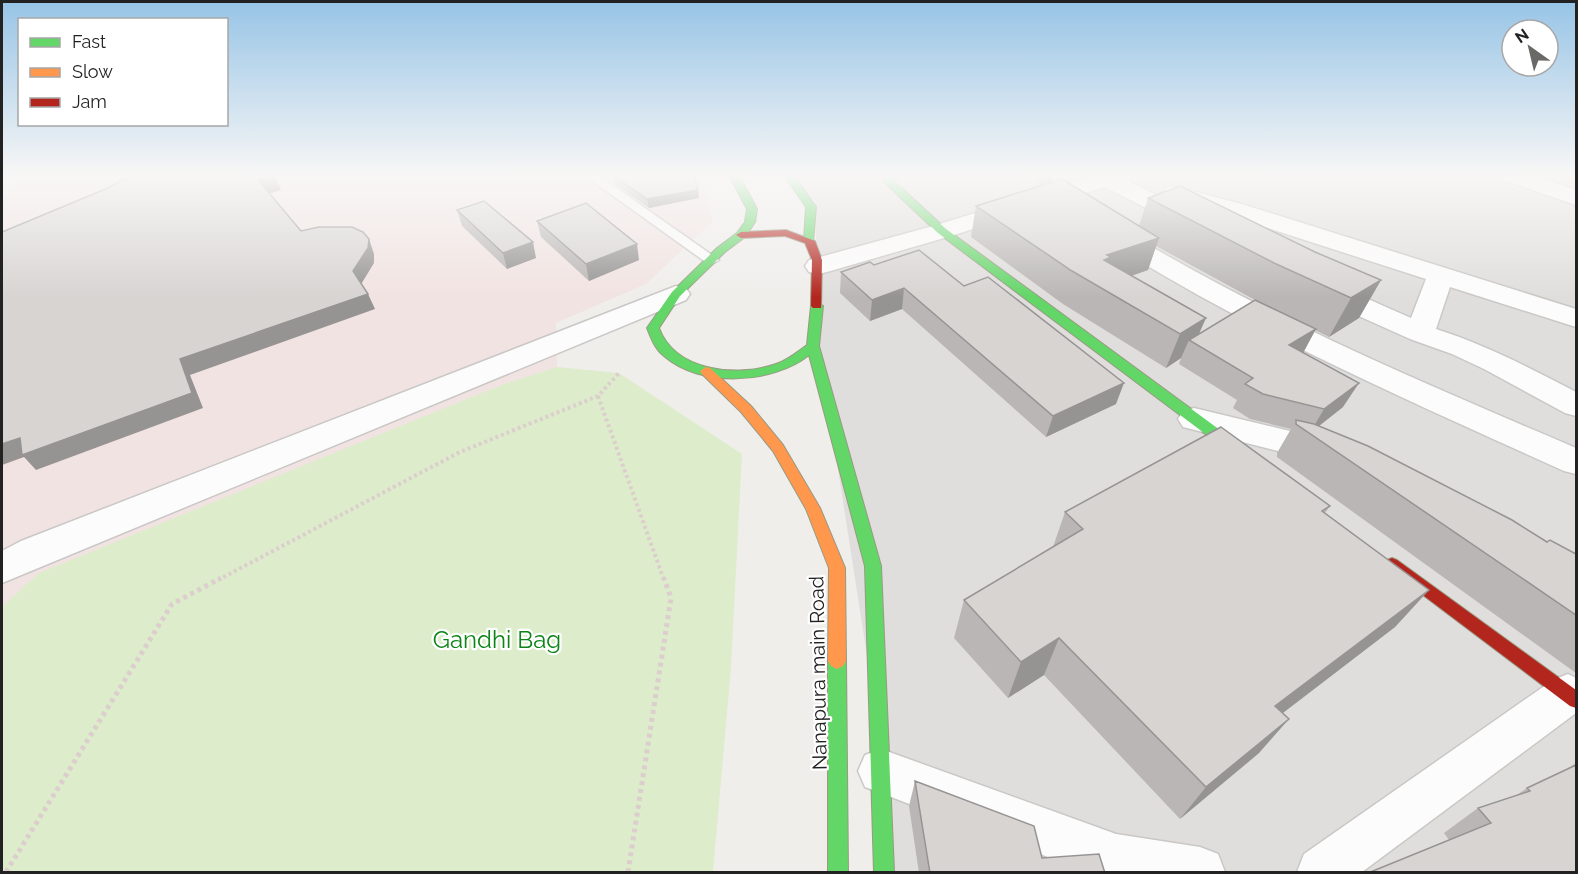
<svg xmlns="http://www.w3.org/2000/svg" width="1578" height="874" viewBox="0 0 1578 874" font-family="Raleway,sans-serif">
<style>
.residential{fill:#dfdedc}
.commercial{fill:#f1e3e1}
.grass{fill:#ddeccb}
.lines{fill:none;stroke-linecap:round;stroke-linejoin:round}
.lane-casing{stroke:#c9c8c7;stroke-width:3}
.street-casing{stroke:#c9c8c7;stroke-width:3}
.fast-casing{stroke:#999a82;stroke-width:2}
.slow-casing{stroke:#999a82;stroke-width:2}
.jam-casing{stroke:#999a82;stroke-width:2}
.path-far1{stroke:#dccecd;stroke-width:4;stroke-dasharray:3 3;stroke-linecap:butt}
.path{stroke:#dccecd;stroke-width:5;stroke-dasharray:4 4;stroke-linecap:butt}
.lane{fill:#fdfcfc;fill-rule:evenodd}
.street{fill:#fdfcfc;fill-rule:evenodd}
.fast{fill:#63d668;fill-rule:evenodd}
.slow{fill:#ff974d;fill-rule:evenodd}
.jam{fill:#b3261e;fill-rule:evenodd}
.wall{fill:#b9b6b5;fill-rule:evenodd}
.shaded-wall{fill:#969493}
.building{fill:#d7d4d2;stroke:#969493;stroke-width:1.5}
.labels{text-anchor:middle;dominant-baseline:central;stroke-width:4.5;stroke-linejoin:round;paint-order:stroke}
.street-label{font-size:20px;fill:#222;stroke:#fff}
.near-park-label{font-size:24px;fill:#0c8416;stroke:#fff}
</style>
<rect width="100%" height="100%" fill="#f0eeeb"/>
<!-- residential -->
<path class="residential" d="M796 175H1576V872H889L886 778 819 347 815 202Z"/>
<!-- commercial -->
<path class="commercial" d="M27 175H700L713 221 646 284 556 323 557 367 504 384 2 607V201Z"/>
<!-- grass -->
<path class="grass" d="M557 367 619 373 742 454 731 668 713 872H2V607L39 573 504 384Z"/>
<g class="lines">
<!-- lane casing -->
<g class="lane-casing">
<path id="lane" d="M584 175H598L719 260 712 264 707 263Z"/>
</g>
<!-- street casing -->
<g class="street-casing">
<path id="street" d="M1098 175H1134L1128 181 1197 215 1200 220 1197 225 1188 227 1179 225 1105 187 951 236 827 272 818 274 809 272 805 266 809 260 933 226Z
M1501 175H1533L1576 190V205L1504 180Z
M1174 186 1245 205 1576 309V327L1450 287 1436 329C1486 345 1530 368 1576 392V416L1565 413 1484 369 1452 354 1410 339 1314 296 1310 290 1314 284 1324 282 1334 284 1411 318 1426 279 1227 215 1166 198 1162 193 1166 188Z
M1113 226 1122 229C1266 317 1421 382 1576 448V474L1564 471C1407 400 1250 332 1104 239L1100 234 1104 229Z
M676 286 686 288 690 294 686 300 2 583V551L21 541Z
M1194 408 1315 437 1339 446 1344 455 1339 464 1327 467 1294 455 1183 427 1178 419 1183 411Z
M1568 674 1576 678V713L1362 872H1297L1304 854 1553 680Z
M881 749 1116 834 1200 847 1218 854 1225 872H1087L865 787 858 771 865 755Z"/>
</g>
<!-- fast casing -->
<g class="fast-casing">
<path id="fast" d="M729 175H739L757 209 755 222 745 237 725 252 680 296 659 328C675 371 736 378 776 364 788 360 797 352 807 345L811 306 817 303 823 306 819 346 881 566 894 872H874L865 566 809 355C773 384 700 388 664 356 655 349 651 338 647 328L672 292 717 248 737 233 745 222 747 209Z
M784 175H794L816 207 813 242 809 243 804 240 806 207Z
M889 175H903L893 180 946 229 1254 455 1256 459 1254 463H1244L938 233 883 181V177Z
M837 653 843 656 846 661 848 872H828V661L831 656Z"/>
</g>
<!-- slow casing -->
<g class="slow-casing">
<path id="slow" d="M706 367 710 368 751 406 783 445 820 508 845 568 846 661 843 666 837 669 831 666 828 661 829 568 806 509 773 451 741 412 702 374 700 371Z"/>
</g>
<!-- jam casing -->
<g class="jam-casing">
<path id="jam" d="M786 230 815 241 822 260 821 308H813L811 306 812 260 805 243 785 236 741 238 736 235 741 232Z
M1392 558 1397 560 1576 690V708L1570 706 1387 568 1384 564 1387 560Z"/>
</g>
<!-- path-far1 -->
<path class="path-far1" d="M598 396 664 580
M218 580 460 452 598 396 619 373"/>
<!-- path -->
<path class="path" d="M6 872 172 604 221 578
M628 872 671 598 664 578"/>
<!-- lane -->
<use href="#lane" class="lane"/>
<!-- street -->
<use href="#street" class="street"/>
<!-- fast -->
<use href="#fast" class="fast"/>
<!-- slow -->
<use href="#slow" class="slow"/>
<!-- jam -->
<use href="#jam" class="jam"/>
</g>
<!-- wall -->
<path class="wall" d="M613 175H694L698 190 699 198 649 208 615 184Z
M1029 175H1055L1050 183 1139 226 1148 198 1315 252 1381 280 1359 318 1329 337 1315 330 1303 353 1343 407 1319 426 1547 542 1576 554V673L1277 457V453L1291 429 1250 419 1233 408 1237 400 1179 364 1181 358 1166 368 1063 304 971 237 976 206 1042 185ZM1156 246 1255 300 1200 333 1131 276 1148 270Z
M457 210 536 258 507 269 462 226Z
M537 221 639 260 589 281 541 237Z
M874 265 964 286 1116 404 1046 437 902 309 870 321 840 293 841 272Z
M1330 506 1325 513 1429 590 1395 627 1283 713 1259 753 1180 819 1044 675 1008 698 954 638 964 600 1053 547 1065 512Z
M1576 763V873L1449 840 1444 833 1478 808 1514 797 1527 788 1567 769Z
M915 781 1042 858 1105 873H919L909 806Z"/>
<!-- shaded-wall -->
<path class="shaded-wall" d="M274 175 281 190 265 195 258 180Z
M1049 175H1055L1046 189Z
M698 190 699 198 649 208 647 199Z
M1159 238 1148 270 1102 286 1104 260 1107 255Z
M369 239 374 254V263L360 286 353 271Z
M533 242 536 258 507 269 503 253Z
M637 244 639 260 589 281 586 264Z
M1381 280 1359 318 1329 337 1351 298Z
M904 288 902 309 870 321 872 300Z
M368 294 375 309 190 375 203 408 36 470 24 457 2 465V444L180 359Z
M1206 318 1195 343 1189 340 1181 358 1166 368 1180 334Z
M1316 329 1303 353 1289 345Z
M1124 383 1116 404 1046 437 1053 416Z
M1359 383 1343 407 1310 433 1324 409Z
M1429 590 1395 627 1246 741 1275 706Z
M1059 638 1044 675 1008 698 1021 662Z
M1289 719 1259 753 1180 819 1206 787Z"/>
<!-- building -->
<path class="building" d="M131 175H274L258 180 301 231 319 227H352L363 232 369 239 368 248 353 271 368 294 180 359 192 393 22 455 20 438 2 444V232L108 188Z
M614 175H694L698 190 647 199 614 176Z
M1062 179 1159 238 1107 255 1111 257 1104 260 1206 318 1180 334 1072 271 976 206Z
M1180 186 1315 252 1381 280 1351 298 1274 263 1148 198Z
M484 201 533 242 503 253 457 210Z
M586 203 637 244 586 264 537 221Z
M919 250 964 286 988 277 1124 383 1053 416 904 288 872 300 841 272 870 262 874 265Z
M1255 300 1316 329 1289 345 1359 383 1324 409 1263 394 1245 384 1253 378 1189 340Z
M1296 420 1314 424 1368 446 1512 520 1547 542 1550 540 1576 554V615L1296 424Z
M1221 427 1330 506 1322 511 1429 590 1275 706 1289 719 1206 787 1059 638 1021 662 964 600 1083 529 1065 512Z
M1576 765V873H1368L1491 823 1478 808 1530 791 1527 788Z
M915 781 1034 826 1042 858 1099 854 1105 873H930Z"/>
<!-- sky -->
<linearGradient id="sky" x2="0" y2="1"><stop stop-color="#97c4e6"/><stop offset="0.59" stop-color="#f8f7f6"/><stop offset="1" stop-color="#f8f7f6" stop-opacity="0"/></linearGradient>
<rect width="1578" height="297" fill="url(#sky)"/>
<g class="labels">
<!-- street labels -->
<g class="street-label">
<text transform="translate(818 673) rotate(-91)">Nanapura main Road</text>
</g>
<!-- near-park labels -->
<g class="near-park-label">
<text x="497" y="639">Gandhi Bag</text>
</g>
</g>
<!-- border -->
<rect width="1578" height="874" fill="none" stroke="#222222" stroke-width="6"/>
<!-- legend -->
<rect x="18" y="18" width="210" height="108" fill="#ffffff" stroke="#a7a7a7" stroke-width="1.5"/>
<rect x="30" y="38" width="30" height="9" fill="#63d668" stroke="#a7a7a7" stroke-width="1.5"/>
<text x="72" y="48" font-size="18" fill="#222222">Fast</text>
<rect x="30" y="68" width="30" height="9" fill="#ff974d" stroke="#a7a7a7" stroke-width="1.5"/>
<text x="72" y="78" font-size="18" fill="#222222">Slow</text>
<rect x="30" y="98" width="30" height="9" fill="#b3261e" stroke="#a7a7a7" stroke-width="1.5"/>
<text x="72" y="108" font-size="18" fill="#222222">Jam</text>
<!-- north arrow -->
<g transform="translate(1530 48) rotate(326)"><circle r="28" fill="#ffffff" stroke="#a7a7a7" stroke-width="1.5"/>
<path d="M0-4.5L10 22L0 15L-10 22Z" fill="#6a6968"/>
<text y="-9" font-size="16" font-weight="bold" text-anchor="middle" fill="#222222">N</text>
</g>
</svg>
